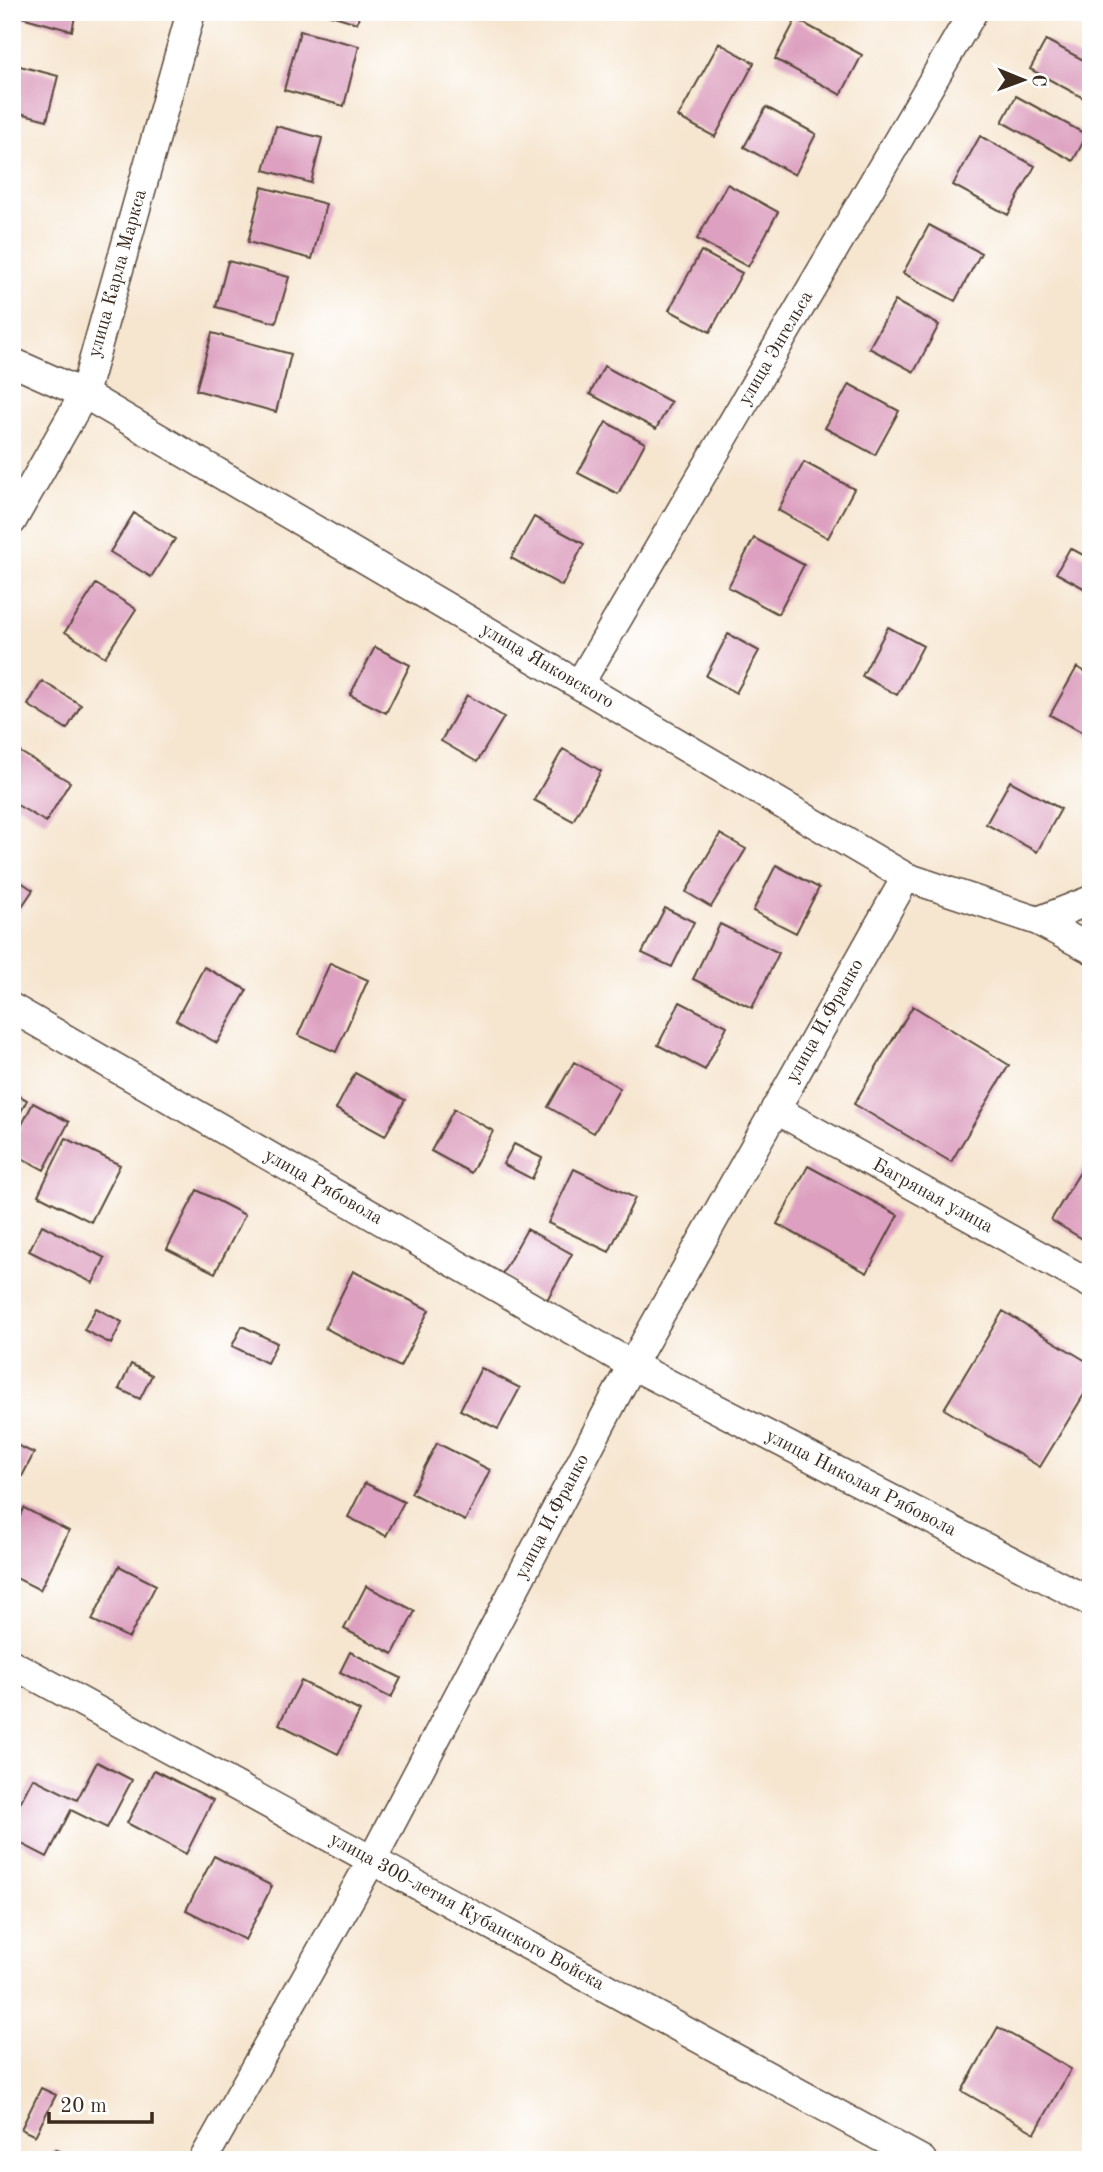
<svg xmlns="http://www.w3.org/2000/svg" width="1103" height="2172" viewBox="0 0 1103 2172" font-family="'Old Standard TT',serif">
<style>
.building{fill:#dda0c0}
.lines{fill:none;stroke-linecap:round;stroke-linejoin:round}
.minor-casing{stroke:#574639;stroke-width:31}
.minor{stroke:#fff;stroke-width:28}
.labels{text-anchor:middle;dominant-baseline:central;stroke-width:5;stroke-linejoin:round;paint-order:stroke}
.street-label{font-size:19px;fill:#3b2a1e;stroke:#fff}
</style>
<rect width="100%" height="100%" fill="#fff"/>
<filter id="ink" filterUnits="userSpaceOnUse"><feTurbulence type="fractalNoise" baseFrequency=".0143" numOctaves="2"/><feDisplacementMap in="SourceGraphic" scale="14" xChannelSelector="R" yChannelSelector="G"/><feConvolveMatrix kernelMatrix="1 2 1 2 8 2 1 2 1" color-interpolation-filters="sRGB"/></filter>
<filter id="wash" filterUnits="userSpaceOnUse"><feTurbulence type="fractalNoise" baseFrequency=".00686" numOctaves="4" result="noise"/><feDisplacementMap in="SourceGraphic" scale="28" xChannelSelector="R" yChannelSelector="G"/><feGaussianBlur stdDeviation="1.57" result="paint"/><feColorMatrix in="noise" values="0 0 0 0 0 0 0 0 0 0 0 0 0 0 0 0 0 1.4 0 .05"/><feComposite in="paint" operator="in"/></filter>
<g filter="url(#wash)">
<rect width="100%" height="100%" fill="#f6e5cf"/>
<g id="blocks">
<!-- building -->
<path class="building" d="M19 12H76L72 31 18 16Z
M321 12H360L357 23Z
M796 19 862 55 841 95 775 59Z
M300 31 359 46 344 106 284 90Z
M1046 40 1091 64 1089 101 1030 69Z
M719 43 754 63 715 137 678 117Z
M12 64 58 76 47 120 12 111Z
M1016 96 1087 135 1073 161 1002 122Z
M766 107 816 134 795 175 744 147Z
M276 126 322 138 311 183 264 170Z
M980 136 1035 166 1008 215 953 185Z
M727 184 778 212 748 267 697 239Z
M262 187 326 204 312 259 248 242Z
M929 225 981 253 955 301 903 273Z
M701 251 742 273 710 332 669 310Z
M228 261 289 277 276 323 216 307Z
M895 301 939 325 914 372 869 348Z
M212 333 291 354 276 412 196 390Z
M604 366 671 402 656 429 590 394Z
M849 384 899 411 875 455 825 428Z
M606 422 645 443 618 494 578 473Z
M804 462 854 489 828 538 778 510Z
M134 513 175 539 151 577 110 552Z
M534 517 584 544 562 586 511 558Z
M754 538 804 565 778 614 728 587Z
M1070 548 1091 559V592L1056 573Z
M96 584 136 609 105 657 65 632Z
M888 627 923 646 897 695 862 676Z
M728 634 759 651 736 693 706 676Z
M375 647 410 665 386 713 350 695Z
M1077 667 1091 675V737L1050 715Z
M42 681 81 705 67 729 28 705Z
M467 695 504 717 477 762 441 741Z
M12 747 70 782 46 822 12 802Z
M563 749 601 771 573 821 534 800Z
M1010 781 1061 809 1037 852 986 824Z
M720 834 746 849 711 907 686 892Z
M776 865 819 888 796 933 753 911Z
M12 876 33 890 12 921Z
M665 908 694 922 672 967 642 953Z
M720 924 779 953 752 1008 693 979Z
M330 963 368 980 336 1052 298 1035Z
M204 967 247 990 217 1043 176 1020Z
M680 1002 727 1026 705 1070 658 1045Z
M913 1006 1009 1065 951 1162 854 1104Z
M574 1062 620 1088 594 1133 548 1107Z
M355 1073 405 1100 385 1136 336 1109Z
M12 1092 27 1100 12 1129Z
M33 1103 69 1122 44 1170 12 1153V1144Z
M454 1109 493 1131 471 1173 431 1151Z
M66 1138 120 1165 91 1222 38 1195Z
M514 1144 542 1158 532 1179 503 1164Z
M1091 1154V1244L1051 1220Z
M808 1166 898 1215 867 1273 777 1224Z
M574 1169 635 1198 609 1252 548 1223Z
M197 1190 245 1215 215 1273 167 1249Z
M42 1225 105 1258 93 1283 29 1251Z
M527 1229 572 1254 547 1300 502 1274Z
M353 1271 429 1310 400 1367 325 1328Z
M96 1308 122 1322 111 1344 84 1330Z
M1003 1311 1091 1364V1383L1040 1467 944 1409Z
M242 1326 277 1343 267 1363 232 1346Z
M131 1364 152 1375 140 1399 119 1389Z
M481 1368 520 1388 498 1429 460 1410Z
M12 1443 34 1453 12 1496Z
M437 1443 490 1470 465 1521 411 1493Z
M365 1483 404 1502 386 1536 348 1517Z
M24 1508 69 1531 40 1590 12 1576V1532Z
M119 1566 156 1585 129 1638 92 1620Z
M366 1586 415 1611 393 1654 344 1629Z
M350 1652 401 1678 391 1698 340 1672Z
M301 1681 360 1711 338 1754 279 1724Z
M97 1762 132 1780 107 1828 71 1810 47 1857 12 1839V1818L33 1778 77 1800Z
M154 1770 213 1800 186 1854 127 1823Z
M214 1856 272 1886 245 1940 186 1910Z
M998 2027 1071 2069 1035 2133 962 2091Z
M41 2088 56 2095 35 2136 21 2129Z
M55 2149 76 2160H49Z"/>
</g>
</g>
<g filter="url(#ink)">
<use href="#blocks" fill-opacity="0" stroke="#574639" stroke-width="2"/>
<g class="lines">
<!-- minor casing -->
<g class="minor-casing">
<g id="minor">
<path id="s1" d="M12 362 84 394 906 877 1038 921 1091 949"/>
<path id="s2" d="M12 521 84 394 191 12"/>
<path id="s3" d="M580 683 973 12"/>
<path d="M1038 921 1091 900"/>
<path id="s4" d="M12 1008 632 1365 1091 1602"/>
<path id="s5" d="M775 1109 1091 1284"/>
<path id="s6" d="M12 1664 922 2160"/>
<path id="s7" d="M203 2160 373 1858 632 1365 906 877"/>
</g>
</g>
<!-- minor -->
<use href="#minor" class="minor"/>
</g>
</g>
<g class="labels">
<!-- street labels -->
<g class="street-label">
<text stroke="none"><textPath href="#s2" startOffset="271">улица Карла Маркса</textPath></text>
<text stroke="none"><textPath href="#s3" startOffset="388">улица Энгельса</textPath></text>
<text stroke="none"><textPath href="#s1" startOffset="616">улица Янковского</textPath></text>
<text stroke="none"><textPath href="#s7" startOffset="1298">улица И.Франко</textPath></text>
<text stroke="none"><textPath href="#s4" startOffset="359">улица Рябовола</textPath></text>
<text stroke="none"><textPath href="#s5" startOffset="180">Багряная улица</textPath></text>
<text stroke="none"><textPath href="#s4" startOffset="973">улица Николая Рябовола</textPath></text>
<text stroke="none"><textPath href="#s7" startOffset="732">улица И.Франко</textPath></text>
<text stroke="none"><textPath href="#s6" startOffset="518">улица 300-летия Кубанского Войска</textPath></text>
</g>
</g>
<!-- margin -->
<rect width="1103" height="2172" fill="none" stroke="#fff" stroke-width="42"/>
<!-- north arrow -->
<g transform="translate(1023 80) rotate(91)" stroke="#ffffff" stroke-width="5" paint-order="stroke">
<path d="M0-5L12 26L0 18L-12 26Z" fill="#3b2a1e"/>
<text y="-10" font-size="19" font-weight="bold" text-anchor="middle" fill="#3b2a1e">С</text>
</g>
<!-- scale -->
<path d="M49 2112v10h103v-10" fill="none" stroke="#3b2a1e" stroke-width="3.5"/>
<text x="60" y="2112" font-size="21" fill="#3b2a1e" stroke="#ffffff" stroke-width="5" paint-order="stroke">20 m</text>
</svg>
